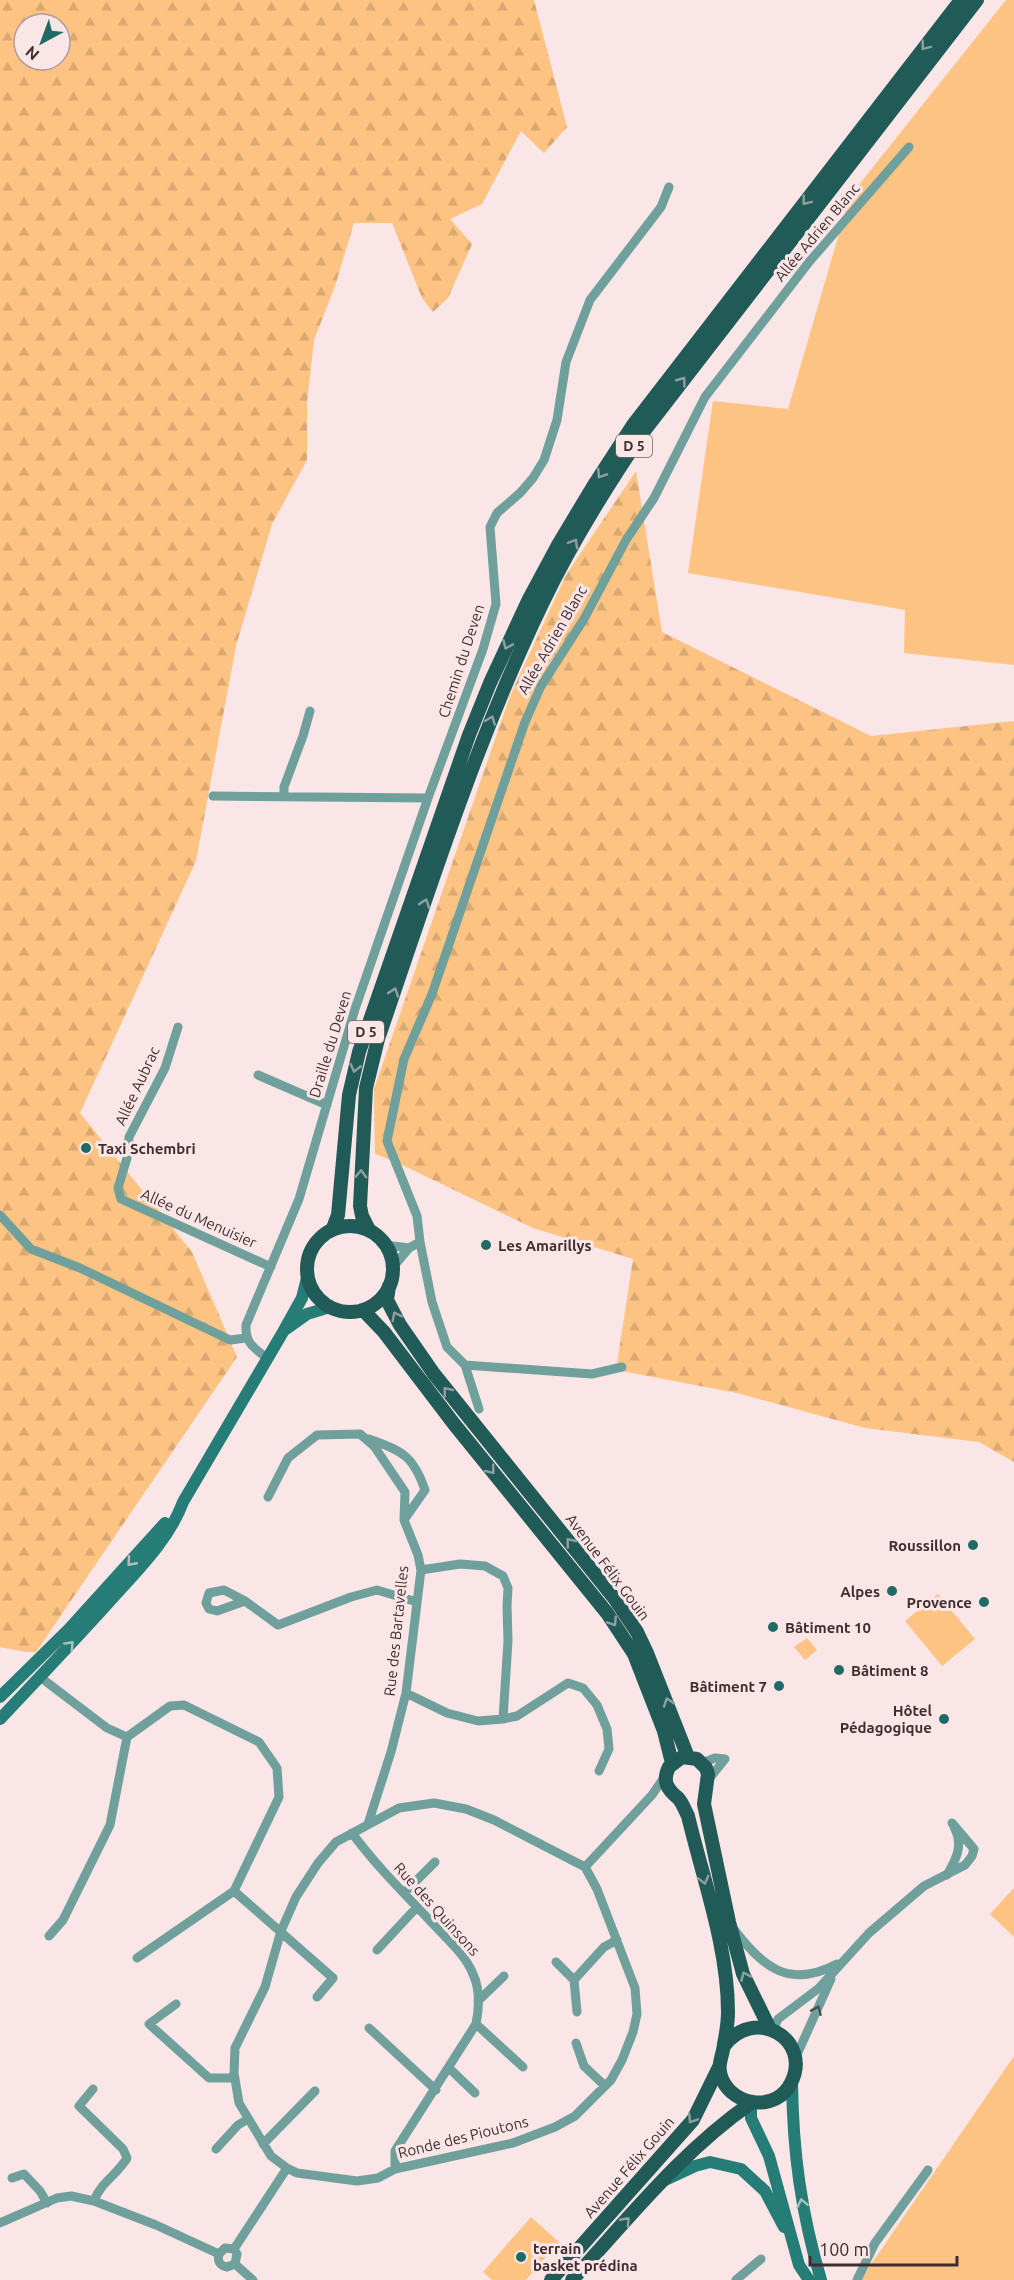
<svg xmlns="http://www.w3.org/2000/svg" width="1014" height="2280" viewBox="0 0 1014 2280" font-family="Ubuntu,sans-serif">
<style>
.forest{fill:url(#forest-firs);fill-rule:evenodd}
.green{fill:#fdc383}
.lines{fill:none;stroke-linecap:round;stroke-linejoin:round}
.street{stroke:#6fa09c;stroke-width:9}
.secondary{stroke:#267c76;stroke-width:12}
.primary{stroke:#215b57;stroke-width:14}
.oneway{stroke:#8ea09f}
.oneway2{stroke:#b0c0bf}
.oneway3{stroke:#4f5050}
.poi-dot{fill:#1f6a65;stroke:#fae5e7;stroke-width:2}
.labels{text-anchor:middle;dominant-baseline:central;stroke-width:6;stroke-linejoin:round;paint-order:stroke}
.shield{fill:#fae5e7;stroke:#786467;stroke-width:1.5}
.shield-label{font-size:14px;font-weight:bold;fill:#412d30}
.street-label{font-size:15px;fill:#412d30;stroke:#fae5e7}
.poi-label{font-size:15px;font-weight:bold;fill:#412d30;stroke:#fae5e7;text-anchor:start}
</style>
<defs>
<pattern id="forest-firs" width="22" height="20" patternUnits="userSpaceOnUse" patternTransform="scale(1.5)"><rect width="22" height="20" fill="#fdc383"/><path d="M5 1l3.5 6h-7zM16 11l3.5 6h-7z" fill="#daa871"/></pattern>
</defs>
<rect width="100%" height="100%" fill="#fae5e7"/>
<!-- forest -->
<path class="forest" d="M0 0H534L567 127 544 153 521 131 482 204 450 219 472 244 448 298 433 312 422 298 392 223H354L335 286 314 340 307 403V460L272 524 236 646 196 861 80 1113 192 1252 237 1357 36 1652H26L0 1647ZM24 24H60V60H24Z
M636 471 662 632 871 736 1014 721V1462L979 1442 865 1428 737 1393 616 1370 633 1259 533 1228 394 1161 375 1154 374 1089 510 696 566 575Z"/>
<!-- green -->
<path class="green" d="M1006 0H1014V665L904 653 905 610 688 573 713 401 788 409 850 196Z
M938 1594 975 1639 942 1666 905 1621Z
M807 1638 817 1650 805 1660 794 1647Z
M1014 1888V1937L990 1914Z
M1014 2056V2280H861V2279Z
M531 2217 559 2242 526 2280H492L483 2272Z"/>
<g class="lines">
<!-- street -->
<path class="street" d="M213 796 428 798
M284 796V787L303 736 310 711
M178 1027 165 1068 129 1137 127 1158 118 1188 121 1199 271 1267
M258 1075 327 1105
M0 1215 31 1249 80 1268 230 1340 246 1338
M420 1242 432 1302 447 1347 465 1365 479 1409
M385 1245 409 1248
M393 1267 409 1248 420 1242 417 1216 387 1141 404 1059 432 994 525 722 541 686 584 619 626 540 654 498 705 397 809 262 909 147
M267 1358C254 1348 245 1343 246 1325L299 1199 355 1009 428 798 483 649 496 604 490 527 497 513 520 493 533 478 544 460 557 420 566 362 590 300 661 207 669 187
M465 1365 592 1374 622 1367
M369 1439C402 1451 413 1455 425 1490L404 1520
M268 1497 288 1458 317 1435 360 1434 374 1446 405 1492 404 1520 418 1555 421 1570 406 1693 391 1752 368 1824
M421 1570 460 1564 485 1566 503 1576 508 1588 507 1606 508 1641 503 1719
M245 1601 217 1611 209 1609 206 1603 209 1593 224 1590 245 1601 278 1625 351 1597 377 1590 417 1602
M40 1677 107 1728 127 1737 170 1706 184 1705 259 1742 277 1768 279 1797 234 1891 137 1958
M406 1693 447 1713 478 1721 503 1719 517 1716 568 1683 583 1688 597 1705 607 1729 609 1749 599 1771
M702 1763 715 1758 725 1759
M709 1779 725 1759
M434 1803 466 1809 494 1820 585 1867 597 1889 635 1988 637 2014 633 2032 622 2060 611 2080 575 2116 555 2127 513 2143 395 2169 378 2178 357 2181 297 2173 287 2168 271 2156 239 2103 234 2073 235 2048 265 1987 281 1931 296 1897 318 1863 336 1842 399 1808Z
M352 1833C377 1867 407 1896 436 1927 449 1941 466 1956 473 1974 480 1989 479 2009 476 2024L395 2151V2169
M585 1867 652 1795 665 1776
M947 1875C956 1859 964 1846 954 1827
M234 1891 333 1978 317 1997
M404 1893 435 1862
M733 1928C762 1966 788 1990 837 1964
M49 1936 63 1920 110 1825 127 1737
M377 1950 417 1907
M556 1962 574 1980 604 1947 617 1940
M574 1980 577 2012
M478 2001 504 1976
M176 2004 149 2024 209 2078H235
M476 2024 523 2067
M369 2028 436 2090
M773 2030 778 2019 819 1988 869 1933 924 1886 965 1865 972 1856 974 1849 952 1823
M576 2043 584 2066 605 2086
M795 2059 831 1979
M449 2068 475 2093
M93 2089 79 2106 123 2149 127 2158C118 2174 100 2183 94 2201
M263 2144 315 2091
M216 2149 238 2125 248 2119
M12 2178 24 2174 40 2191 47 2203
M0 2223 57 2198 71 2196 94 2201 156 2225 219 2254
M234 2249 287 2168
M219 2254 225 2248 234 2249 237 2254 235 2264
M219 2254C217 2261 220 2266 227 2267L235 2264
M235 2264 253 2280
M736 2280 761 2259
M857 2280 875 2243 928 2170"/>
<!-- secondary -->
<path class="secondary" d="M286 1329 307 1314 330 1307
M0 1697 69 1629 165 1523
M0 1719C37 1680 74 1641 110 1601 137 1571 169 1540 183 1502L283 1332 302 1298 307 1278
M792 2083C793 2153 801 2212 821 2280
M751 2103V2118L769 2156 799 2265 809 2280
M665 2180 695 2166 710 2162 741 2169 765 2191 784 2227"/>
<!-- primary -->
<path class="primary" d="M307 1269a43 43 0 1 1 86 0a43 43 0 1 1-86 0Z
M333 1228 338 1215 349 1095 359 1052 469 735 490 683 529 599 558 545 594 485 633 425 961 0
M369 1230 362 1216 360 1206 366 1088 378 1039C428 893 475 743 542 604 571 543 606 487 644 431L977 0
M389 1286 387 1300 400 1325 434 1374 615 1599 637 1632 647 1653 688 1757
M363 1310 384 1332 454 1424 607 1613 634 1654 664 1731 672 1763
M724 2046C754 2005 813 2039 791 2083 777 2112 734 2107 722 2079 716 2066 723 2056 724 2044 726 2034 728 2022 728 2012 728 1947 703 1879 688 1816 685 1810 682 1802 678 1798 667 1789 662 1781 669 1767L682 1757 697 1759 706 1768 708 1774 704 1804 729 1922 743 1974 770 2029
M551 2280 693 2120 719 2067
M572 2280C629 2218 682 2151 751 2103"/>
</g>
<!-- one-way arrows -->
<defs><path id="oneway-chevron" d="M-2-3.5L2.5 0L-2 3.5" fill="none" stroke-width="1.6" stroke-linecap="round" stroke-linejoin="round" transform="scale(1.5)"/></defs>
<g class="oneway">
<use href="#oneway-chevron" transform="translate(925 46) rotate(128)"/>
<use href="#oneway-chevron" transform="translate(806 201) rotate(128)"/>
<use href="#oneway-chevron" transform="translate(682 381) rotate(-53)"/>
<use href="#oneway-chevron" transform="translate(601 474) rotate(123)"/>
<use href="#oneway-chevron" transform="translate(574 543) rotate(-60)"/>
<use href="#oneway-chevron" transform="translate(507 645) rotate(114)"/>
<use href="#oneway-chevron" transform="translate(491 720) rotate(-69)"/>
<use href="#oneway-chevron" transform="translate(425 903) rotate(-71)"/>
<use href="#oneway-chevron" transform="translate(394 992) rotate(-71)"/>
<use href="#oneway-chevron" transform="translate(355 1068) rotate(103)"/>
<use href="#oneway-chevron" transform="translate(361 1174) rotate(-88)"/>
<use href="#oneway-chevron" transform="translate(396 1316) rotate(-117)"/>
<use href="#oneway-chevron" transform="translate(447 1391) rotate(-129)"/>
<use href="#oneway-chevron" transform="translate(491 1470) rotate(51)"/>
<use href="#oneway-chevron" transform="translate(570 1542) rotate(-129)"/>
<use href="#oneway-chevron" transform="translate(613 1622) rotate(57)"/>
<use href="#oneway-chevron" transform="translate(668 1702) rotate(-109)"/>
<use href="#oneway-chevron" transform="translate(704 1880) rotate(76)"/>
<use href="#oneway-chevron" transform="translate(745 1976) rotate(-114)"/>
<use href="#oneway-chevron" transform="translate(692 2119) rotate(123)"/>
<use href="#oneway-chevron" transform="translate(626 2221) rotate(-48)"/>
</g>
<g class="oneway2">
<use href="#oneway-chevron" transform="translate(131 1562) rotate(132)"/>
<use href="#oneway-chevron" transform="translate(70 1645) rotate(-47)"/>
<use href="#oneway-chevron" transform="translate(802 2203) rotate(-102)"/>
</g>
<use class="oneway3" href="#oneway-chevron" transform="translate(817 2010) rotate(-66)"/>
<!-- markers -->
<g class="poi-dot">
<circle cx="86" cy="1148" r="6"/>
<circle cx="486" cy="1245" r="6"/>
<circle cx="973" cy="1545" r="6"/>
<circle cx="892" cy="1591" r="6"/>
<circle cx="984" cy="1602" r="6"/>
<circle cx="773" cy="1627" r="6"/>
<circle cx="839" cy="1670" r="6"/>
<circle cx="779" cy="1686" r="6"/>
<circle cx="944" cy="1719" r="6"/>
<circle cx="521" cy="2257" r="6"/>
</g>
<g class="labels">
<!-- shield labels -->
<g class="shield">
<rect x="616" y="435" width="36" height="22" rx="4.5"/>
<rect x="348" y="1021" width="36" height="22" rx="4.5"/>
</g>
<g class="shield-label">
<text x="634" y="446">D 5</text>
<text x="366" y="1032">D 5</text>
</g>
<!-- street labels -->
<g class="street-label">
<text transform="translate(817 232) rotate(-50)">Allée Adrien Blanc</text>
<text transform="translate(552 640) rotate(-60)">Allée Adrien Blanc</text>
<text transform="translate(461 661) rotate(-72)">Chemin du Deven</text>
<text transform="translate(330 1044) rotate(-73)">Draille du Deven</text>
<text transform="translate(137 1086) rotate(-65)">Allée Aubrac</text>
<text transform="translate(199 1218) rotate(24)">Allée du Menuisier</text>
<text transform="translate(608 1567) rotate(53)">Avenue Félix Gouin</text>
<text transform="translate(396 1631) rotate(-84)">Rue des Bartavelles</text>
<text transform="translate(437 1909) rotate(48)">Rue des Quinsons</text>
<text transform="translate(463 2137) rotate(-14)">Ronde des Pioutons</text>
<text transform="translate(629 2167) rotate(-49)">Avenue Félix Gouin</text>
</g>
<!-- poi labels -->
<g class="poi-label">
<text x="98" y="1148">Taxi Schembri</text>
<text x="498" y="1245">Les Amarillys</text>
<text x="961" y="1545" text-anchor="end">Roussillon</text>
<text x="880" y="1591" text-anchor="end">Alpes</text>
<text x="972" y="1602" text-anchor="end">Provence</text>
<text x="785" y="1627">Bâtiment 10</text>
<text x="851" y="1670">Bâtiment 8</text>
<text x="767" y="1686" text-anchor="end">Bâtiment 7</text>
<text x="932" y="1710" text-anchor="end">Hôtel<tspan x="932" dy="17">Pédagogique</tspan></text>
<text x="533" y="2248">terrain<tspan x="533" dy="17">basket prédina</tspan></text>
</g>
</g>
<!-- north arrow -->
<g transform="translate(42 42) rotate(221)"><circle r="28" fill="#fae5e7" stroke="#b09b9e" stroke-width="1.5"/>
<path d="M0-4.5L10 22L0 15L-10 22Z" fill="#1f6a65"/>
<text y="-9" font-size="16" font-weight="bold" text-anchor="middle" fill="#412d30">N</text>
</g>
<!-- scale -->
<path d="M810 2256v9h147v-9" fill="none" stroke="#412d30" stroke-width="3"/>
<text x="819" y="2256" font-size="18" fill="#412d30" stroke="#fae5e7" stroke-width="4.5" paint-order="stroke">100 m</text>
</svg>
